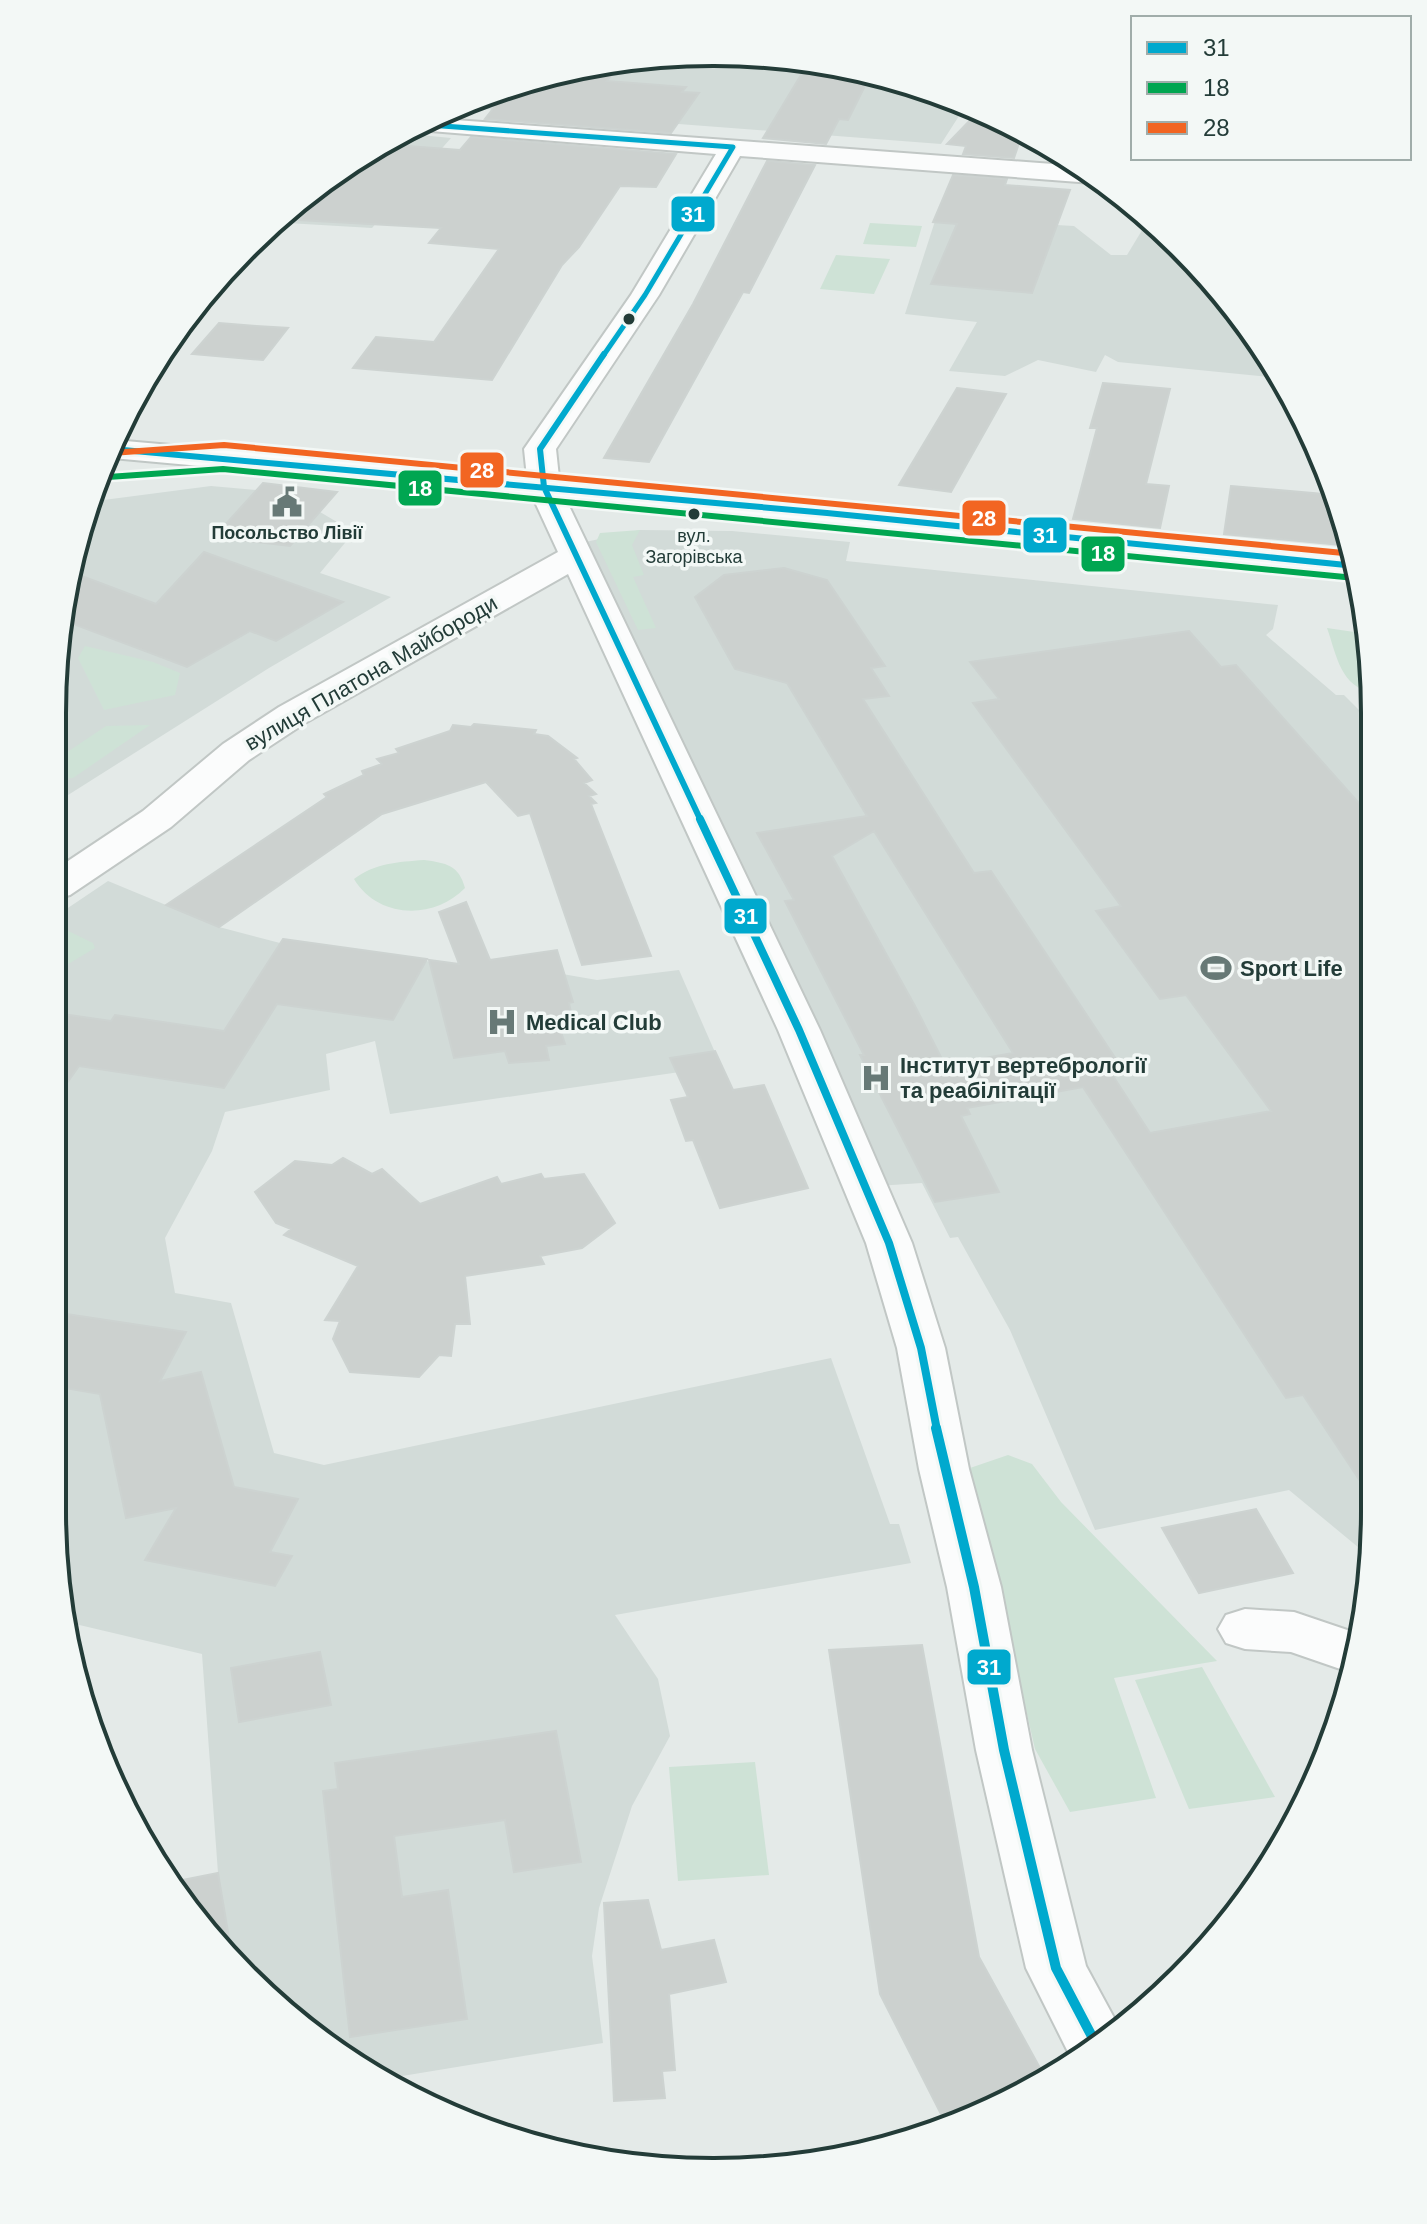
<svg xmlns="http://www.w3.org/2000/svg" width="1427" height="2224" viewBox="0 0 1427 2224" font-family="Helvetica,sans-serif">
<style>
.built{fill:#d2dbd8}
.green{fill:#cee2d6}
.building{fill:#ccd1cf;stroke:#cdd3d1;stroke-width:2;fill-rule:evenodd}
.lines{fill:none;stroke-linecap:round;stroke-linejoin:round}
.street-casing{stroke:#c1c7c5;stroke-width:4}
.secondary-casing{stroke:#c0c7c5;stroke-width:4}
.street{fill:#fbfcfc;fill-rule:evenodd}
.secondary{fill:#fbfcfc;fill-rule:evenodd}
.bus-1-far3-casing{stroke:#f3f8f6;stroke-width:8}
.bus-1-far2-casing{stroke:#f3f8f6;stroke-width:11}
.bus-1-far1-casing{stroke:#f3f8f6;stroke-width:14}
.bus-1-casing{stroke:#f3f8f6;stroke-width:16}
.bus-2-casing{stroke:#f3f8f6;stroke-width:11}
.bus-3-casing{stroke:#f3f8f6;stroke-width:11}
.bus-1-far3{stroke:#00a9ce;stroke-width:5}
.bus-1-far2{stroke:#00a9ce;stroke-width:6}
.bus-1-far1{stroke:#00a9ce;stroke-width:8}
.bus-1{stroke:#00a9ce;stroke-width:10}
.bus-2{stroke:#00a651;stroke-width:6}
.bus-3{stroke:#f26522;stroke-width:6}
.bus-dot{fill:#233c38;stroke:#f3f8f6;stroke-width:3}
.labels{text-anchor:middle;dominant-baseline:central;stroke-width:7;stroke-linejoin:round;paint-order:stroke}
.far-poi-label{font-size:18px;font-weight:bold;fill:#233c38;stroke:#f3f8f6}
.far-bus-label{font-size:18px;fill:#233c38;stroke:#f3f8f6}
.street-label{font-size:22px;fill:#233c38;stroke:#f3f8f6}
.poi-label{font-size:22px;font-weight:bold;fill:#233c38;stroke:#f3f8f6;text-anchor:start}
.rim{fill:none;stroke:#233c38;stroke-width:4}
.line-badge{stroke:#f3f8f6;stroke-width:3}
.badge-label{font-size:22px;text-anchor:middle;font-weight:bold;fill:#fff}
</style>
<rect width="100%" height="100%" fill="#e4eae8"/>
<!-- built -->
<path class="built" d="M670 53 799 58 926 87 966 105 941 144 456 107 542 75Z
M400 133 451 138 372 228 287 223 184 336 178 335 216 278 310 189Z
M1150 217 1239 311 1280 378 1118 362 1105 355 1096 372 1038 360 1005 376 949 371 977 322 905 314 935 221 953 219 1074 226 1111 255H1127Z
M263 483 337 492 320 512 354 532 320 573 391 597 269 668 57 802 58 627 96 501 211 486 256 490Z
M640 530 732 531 850 542 846 561 1278 605 1273 629 1266 635 1336 695H1344L1373 724 1370 1557 1289 1490 1095 1530 1010 1330 958 1237 950 1238 922 1183 877 1186 581 543Z
M108 881 219 927 280 943 283 939 445 964 545 971 597 980 679 970 721 1066 390 1114 375 1041 326 1054 330 1090 225 1112 212 1151 165 1238 175 1293 231 1303 274 1453 324 1465 831 1358 890 1524H899L911 1563 615 1615 658 1679 670 1736 632 1806 599 1908 592 1956 603 2043 390 2078 311 2036 231 1950 218 1873 202 1654 71 1623 52 1510 56 916Z"/>
<!-- green -->
<path class="green" d="M870 223 922 226 916 247 863 244Z
M836 255 890 259 874 294 820 289Z
M640 530 632 545 644 575 633 577 656 628 638 630 596 542 600 533Z
M1327 628 1368 634 1374 693C1340 687 1337 656 1327 628Z
M85 646 153 662 180 673 175 695 104 710 78 658Z
M150 725 73 778 57 779V759L106 726Z
M424 860C446 863 459 865 465 888 434 920 378 919 354 879 375 863 398 862 424 860Z
M56 925 93 943 95 948 55 972Z
M1008 1455 1032 1464 1061 1502 1217 1661 1114 1678 1156 1798 1070 1812 1035 1749 970 1468Z
M1202 1667 1275 1797 1189 1809 1135 1680Z
M755 1762 769 1875 678 1881 669 1767Z"/>
<!-- building -->
<path class="building" d="M810 60 871 74 848 120 839 119 826 144 763 138Z
M623 61 607 81 686 87 682 92 699 93 671 133 485 119 510 87 542 75Z
M979 111 1023 131 1014 158 963 154 966 146 947 144Z
M471 137 676 154 656 187 620 186 579 247 562 265 492 380 353 368 376 337 434 342 499 249 429 243 441 228 300 220 348 166 382 144 460 150Z
M767 161 815 165 749 293 743 292 649 462 604 458 693 304Z
M953 175 1007 179 1005 185 1070 190 1032 293 931 284 957 224 933 222Z
M219 323 256 326 288 328 263 360 192 354Z
M1103 383 1170 389 1146 484 1169 486 1160 528 1073 519 1097 428H1090Z
M957 388 1006 394 951 492 899 485Z
M263 483 337 492 290 546 214 537Z
M1231 486 1335 495 1353 546 1224 534Z
M204 552 343 602 276 641 250 631 187 667 60 619 74 573 156 604Z
M784 568 827 580 885 666 871 668 889 696 863 699 974 873 991 871 1116 1059 1104 1062 1150 1133 1271 1111 1186 995 1160 999 1096 911 1121 906 973 703 999 699 970 662 1189 631 1221 667 1236 665 1373 819 1370 1496 1303 1395 1286 1398 1083 1087 967 1108 970 1114 961 1116 999 1192 935 1202 860 1055H864L785 901 794 900 757 833 867 816 787 683 735 669 695 597 724 575ZM874 831 1013 1053 945 1065 915 1006 832 856Z
M474 724 536 730 534 734 548 736 577 758 574 759 592 780 584 783 596 794 589 796 596 803 591 804 651 956 582 965 530 813 518 816 486 782 382 814 219 927 166 905 327 797 324 794 364 775 362 771 382 764 377 759 399 753 396 749 450 731 453 725 471 727Z
M466 902 490 960 557 950 573 1002 569 1003 573 1022 558 1023 565 1044 546 1046 549 1060 509 1063 505 1051 454 1058 429 960 459 964 439 912Z
M283 939 427 959 393 1020 277 1004 224 1088 79 1066 55 1100V1013L111 1021 115 1015 224 1031Z
M715 1051 733 1090 764 1085 808 1188 720 1208 693 1140 686 1141 671 1100 688 1097 670 1058Z
M343 1158 372 1174 382 1169 420 1204 497 1177 501 1184 541 1174 544 1179 584 1174 615 1223 582 1248 540 1256 544 1264 465 1276 470 1324H455L451 1356 439 1355 419 1377 350 1372 333 1339 340 1321 325 1320 358 1266 284 1235 291 1229 276 1223 255 1192 295 1161 332 1165Z
M53 1312 186 1332 160 1381 201 1372 234 1487 298 1499 270 1552 292 1556 275 1586 145 1560 176 1508 126 1518 100 1394 53 1386Z
M1256 1509 1293 1573 1199 1593 1162 1528Z
M922 1645 979 1957 1045 2077 945 2122 880 1994 829 1650Z
M320 1652 331 1705 239 1722 231 1668Z
M556 1731 581 1862 514 1872 505 1820 394 1836 402 1897 448 1890 467 2019 350 2037 323 1791 338 1789 335 1763Z
M218 1873 231 1950 168 1883Z
M648 1900 661 1950 714 1940 726 1982 669 1994 675 2070 662 2071 665 2098 614 2101 604 1903Z"/>
<g class="lines">
<!-- street casing -->
<g class="street-casing">
<path id="street" d="M428 118 1080 166 1100 181 1092 183 740 156 659 295 556 449 560 487 820 1030 912 1243 945 1348 969 1469 1001 1587 1032 1750 1086 1966 1119 2027 1074 2064 1026 1968 976 1750 947 1587 919 1469 897 1348 866 1243 778 1030 568 574 305 723 249 760 171 827 70 895 56 899V869L143 811 223 744 279 707 558 552 528 487 524 449 631 295 716 154 406 129Z
M1245 1609 1294 1612 1359 1634 1349 1672 1291 1652 1245 1649 1226 1643 1218 1629 1226 1615Z"/>
</g>
<!-- secondary casing -->
<g class="secondary-casing">
<path id="secondary" d="M114 440 827 503 1355 556 1358 576 827 523 112 458H109Z"/>
</g>
<!-- street -->
<use href="#street" class="street"/>
<!-- secondary -->
<use href="#secondary" class="secondary"/>
<!-- bus-1-far3 casing -->
<g class="bus-1-far3-casing">
<path id="bus-1-far3" d="M415 124 733 147 645 295 603 356"/>
</g>
<!-- bus-1-far2 casing -->
<g class="bus-1-far2-casing">
<path id="bus-1-far2" d="M604 354 540 449 544 487 701 821
M112 449 827 513 1356 566"/>
</g>
<!-- bus-1-far1 casing -->
<g class="bus-1-far1-casing">
<path id="bus-1-far1" d="M700 819 799 1030 889 1243 921 1348 937 1430"/>
</g>
<!-- bus-1 casing -->
<g class="bus-1-casing">
<path id="bus-1" d="M936 1428 974 1587 1004 1750 1056 1968 1097 2046"/>
</g>
<!-- bus-2 casing -->
<g class="bus-2-casing">
<path id="bus-2" d="M108 477 223 469 1355 578"/>
</g>
<!-- bus-3 casing -->
<g class="bus-3-casing">
<path id="bus-3" d="M111 453 224 445 1354 554"/>
</g>
<!-- bus-1-far3 -->
<use href="#bus-1-far3" class="bus-1-far3"/>
<!-- bus-1-far2 -->
<use href="#bus-1-far2" class="bus-1-far2"/>
<!-- bus-1-far1 -->
<use href="#bus-1-far1" class="bus-1-far1"/>
<!-- bus-1 -->
<use href="#bus-1" class="bus-1"/>
<!-- bus-2 -->
<use href="#bus-2" class="bus-2"/>
<!-- bus-3 -->
<use href="#bus-3" class="bus-3"/>
</g>
<!-- icons -->
<defs>
<g id="civic-bare" transform="scale(2.4)"><path d="M-.6-6.5H3V-4.5H.6V-3L4-1V1h2V6H-6V1h2V-1L-.6-3ZM-1.2 2.5V6h2.4V2.5Z" fill="#677976" stroke="#f3f8f6" stroke-width="2.5" paint-order="stroke"/></g>
<g id="stadium-bare" transform="scale(2.4)"><path d="M0-5a6.5 5 0 1 0 0 10a6.5 5 0 1 0 0-10ZM-3.5-1.8h7v3.6h-7Z" fill="#677976" stroke="#f3f8f6" stroke-width="2.5" paint-order="stroke"/></g>
<g id="hospital-bare" transform="scale(2.4)"><path d="M-5-5h3v3.5h4V-5h3V5h-3V1.5h-4V5h-3Z" fill="#677976" stroke="#f3f8f6" stroke-width="2.5" paint-order="stroke"/></g>
</defs>
<g fill-rule="evenodd">
<use href="#civic-bare" x="287" y="502"/>
<use href="#stadium-bare" x="1216" y="968"/>
<use href="#hospital-bare" x="502" y="1022"/>
<use href="#hospital-bare" x="876" y="1078"/>
</g>
<!-- markers -->
<g class="bus-dot">
<circle cx="629" cy="319" r="7"/>
<circle cx="694" cy="514" r="7"/>
</g>
<g class="labels">
<!-- far-poi labels -->
<g class="far-poi-label">
<text x="287" y="533">Посольство Лівії</text>
</g>
<!-- far-bus labels -->
<g class="far-bus-label">
<text x="694" y="536">вул.<tspan x="694" dy="21">Загорівська</tspan></text>
</g>
<!-- street labels -->
<g class="street-label">
<text transform="translate(371 673) rotate(-30)">вулиця Платона Майбороди</text>
</g>
<!-- poi labels -->
<g class="poi-label">
<text x="1240" y="968">Sport Life</text>
<text x="526" y="1022">Medical Club</text>
<text x="900" y="1065">Інститут вертебрології<tspan x="900" dy="25">та реабілітації</tspan></text>
</g>
</g>
<!-- crop -->
<path d="M0 0H1427V2224H0ZM713 66H714A647 647 0 0 1 1361 713V1511A647 647 0 0 1 714 2158H713A647 647 0 0 1 66 1511V713A647 647 0 0 1 713 66Z" fill="#f3f8f6" fill-rule="evenodd"/>
<path class="rim" d="M713 66H714A647 647 0 0 1 1361 713V1511A647 647 0 0 1 714 2158H713A647 647 0 0 1 66 1511V713A647 647 0 0 1 713 66Z"/>
<g class="line-badge">
<rect x="670" y="195" width="46" height="38" rx="8" fill="#00a9ce"/>
<rect x="459" y="451" width="46" height="38" rx="8" fill="#f26522"/>
<rect x="397" y="469" width="46" height="38" rx="8" fill="#00a651"/>
<rect x="961" y="499" width="46" height="38" rx="8" fill="#f26522"/>
<rect x="1022" y="516" width="46" height="38" rx="8" fill="#00a9ce"/>
<rect x="1080" y="535" width="46" height="38" rx="8" fill="#00a651"/>
<rect x="723" y="897" width="45" height="38" rx="8" fill="#00a9ce"/>
<rect x="966" y="1648" width="46" height="38" rx="8" fill="#00a9ce"/>
</g>
<g class="badge-label">
<text x="693" y="222">31</text>
<text x="482" y="478">28</text>
<text x="420" y="496">18</text>
<text x="984" y="526">28</text>
<text x="1045" y="543">31</text>
<text x="1103" y="561">18</text>
<text x="746" y="924">31</text>
<text x="989" y="1675">31</text>
</g>
<!-- legend -->
<rect x="1131" y="16" width="280" height="144" fill="#f3f8f6" stroke="#a0adaa" stroke-width="2"/>
<rect x="1147" y="42" width="40" height="12" fill="#00a9ce" stroke="#a0adaa" stroke-width="2"/>
<text x="1203" y="56" font-size="24" fill="#233c38">31</text>
<rect x="1147" y="82" width="40" height="12" fill="#00a651" stroke="#a0adaa" stroke-width="2"/>
<text x="1203" y="96" font-size="24" fill="#233c38">18</text>
<rect x="1147" y="122" width="40" height="12" fill="#f26522" stroke="#a0adaa" stroke-width="2"/>
<text x="1203" y="136" font-size="24" fill="#233c38">28</text>
</svg>
